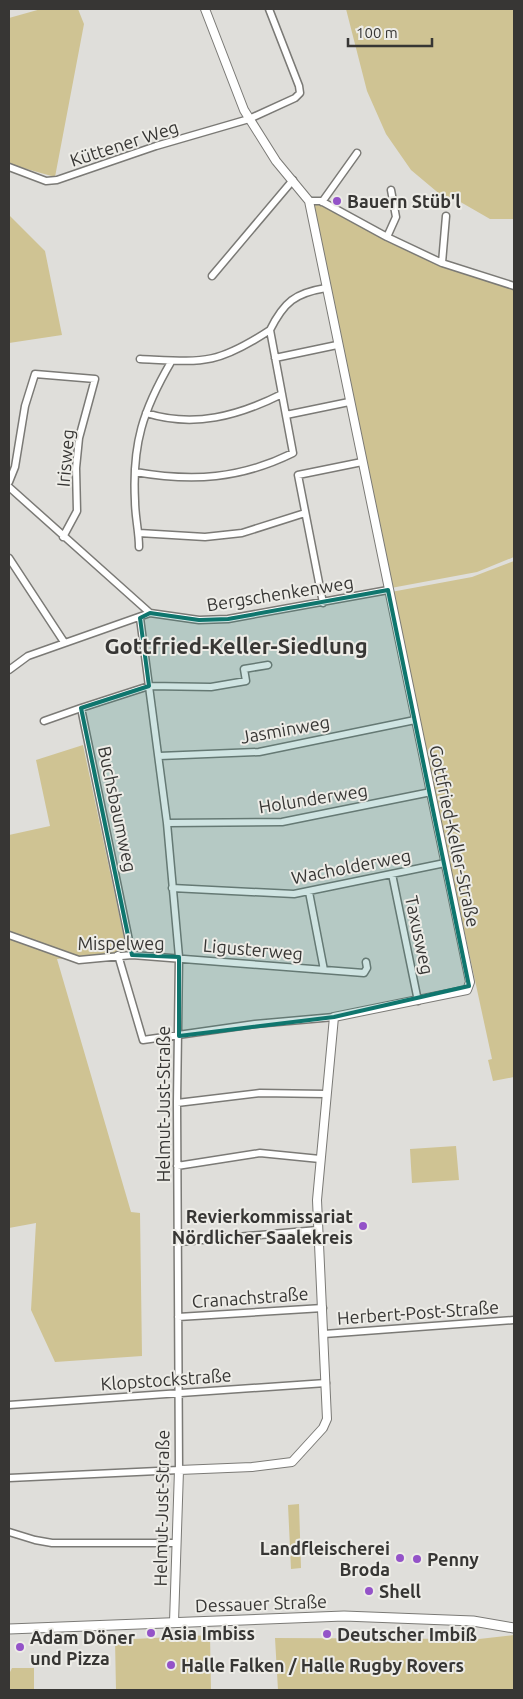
<svg xmlns="http://www.w3.org/2000/svg" width="523" height="1699" viewBox="0 0 523 1699" font-family="Ubuntu,sans-serif">
<style>
.green{fill:#cfc393}
.lines{fill:none;stroke-linecap:round;stroke-linejoin:round}
.minor-casing{stroke:#7b7a76;stroke-width:9}
.tertiary-casing{stroke:#7b7a76;stroke-width:10}
.secondary-casing{stroke:#7b7a76;stroke-width:11}
.minor{stroke:#fff;stroke-width:6}
.tertiary{stroke:#fff;stroke-width:8}
.secondary{stroke:#fff;stroke-width:9}
.marked{fill:#0f766e;fill-opacity:0.2;stroke:#0f766e;stroke-width:4;stroke-linejoin:round}
.poi-dot{fill:#9453c8;stroke:#edece7;stroke-width:2}
.labels{text-anchor:middle;dominant-baseline:central;stroke-width:4;stroke-linejoin:round;paint-order:stroke}
.street-label{font-size:18px;fill:#373634;stroke:#edece7}
.poi-label{font-size:18px;font-weight:bold;fill:#373634;stroke:#edece7;text-anchor:start}
.district-label{font-size:22px;font-weight:bold;fill:#373634;stroke:#edece7}
</style>
<rect width="100%" height="100%" fill="#dfdeda"/>
<!-- green -->
<path class="green" d="M41 9H78L84 24 55 177 9 164V18Z
M346 9H514V219H490L457 200 442 196 411 170 386 134 367 91Z
M311 203H320L386 239 514 288V557L477 572 391 588Z
M9 215 45 251 62 335 9 343Z
M514 561V1077L493 1081 488 1060 492 1059 391 592 472 577Z
M83 745 127 952 57 959 131 1212 140 1213 142 1356 55 1362 31 1310 36 1223 9 1228V835L50 826 36 760Z
M456 1146 459 1180 412 1183 410 1149Z
M299 1504 301 1568 291 1569 288 1505Z
M210 1635 211 1690H116L115 1640Z
M514 1635V1690H278L275 1638 479 1639Z
M12 1668H34V1690H9V1674Z"/>
<g class="lines">
<!-- minor casing -->
<g class="minor-casing">
<path id="minor" d="M9 167 46 181 57 180 156 146 249 119 295 98 300 93 299 86 269 9
M309 201H321L387 237 442 263 514 286
M322 202 357 153
M387 237 396 217 391 190
M442 263 446 216
M212 276 293 180
M275 358 337 345
M140 359C202 362 215 366 270 330
M146 413C194 428 238 416 282 394
M286 415 349 402
M135 472C193 482 240 479 293 453L270 330C284 302 295 293 326 288
M9 482 15 467 25 406 35 374 95 379 79 438 76 468 77 511 63 537
M9 487 150 613
M139 533 205 537 242 533 305 513
M139 547C139 531 135 517 135 501 132 444 143 410 171 362
M9 558 64 642
M323 603 298 475 362 462
M9 670 28 656 150 613 199 620 228 619 388 590
M81 708 149 686 211 687 246 681 244 669 268 665
M44 721 81 708 132 955
M159 756 259 752 415 720
M167 823 282 822 431 792
M392 874 418 1001
M172 888 294 894 445 863
M309 892 324 970
M9 935 79 960 132 955 364 973 367 968 366 962
M118 955 143 1040 255 1024 334 1017
M177 1103 260 1093 326 1094
M177 1166 260 1153 320 1159
M179 1242 318 1230
M178 1317 323 1308
M324 1334 514 1320
M9 1405 326 1383
M9 1478 179 1470 177 1103 179 957 167 823 140 618
M9 1532 35 1540 52 1543H176"/>
</g>
<!-- tertiary casing -->
<g class="tertiary-casing">
<path id="tertiary" d="M174 1622 179 1470 252 1467 292 1462 323 1428 327 1419 317 1200 334 1017 462 991 467 990 470 982 309 201 276 161 244 110 205 9"/>
</g>
<!-- secondary casing -->
<g class="secondary-casing">
<path id="secondary" d="M9 1629 344 1616 473 1621 514 1628"/>
</g>
<!-- minor -->
<use href="#minor" class="minor"/>
<!-- tertiary -->
<use href="#tertiary" class="tertiary"/>
<!-- secondary -->
<use href="#secondary" class="secondary"/>
</g>
<!-- marked area -->
<path class="marked" d="M388 590 469 986 334 1017 179 1036V957L132 955 81 708 149 686 140 618 150 613 199 620 228 619Z"/>
<!-- markers -->
<g class="poi-dot">
<circle cx="337" cy="201" r="5"/>
<circle cx="363" cy="1226" r="5"/>
<circle cx="400" cy="1558" r="5"/>
<circle cx="417" cy="1559" r="5"/>
<circle cx="369" cy="1591" r="5"/>
<circle cx="151" cy="1633" r="5"/>
<circle cx="327" cy="1634" r="5"/>
<circle cx="20" cy="1647" r="5"/>
<circle cx="171" cy="1665" r="5"/>
</g>
<g class="labels">
<!-- street labels -->
<g class="street-label">
<text transform="translate(124 143) rotate(-18)">Küttener Weg</text>
<text transform="translate(65 458) rotate(-85)">Irisweg</text>
<text transform="translate(280 593) rotate(-9)">Bergschenkenweg</text>
<text transform="translate(285 729) rotate(-10)">Jasminweg</text>
<text transform="translate(313 798) rotate(-9)">Holunderweg</text>
<text transform="translate(118 809) rotate(78)">Buchsbaumweg</text>
<text transform="translate(455 836) rotate(78)">Gottfried-Keller-Straße</text>
<text transform="translate(351 866) rotate(-11)">Wacholderweg</text>
<text transform="translate(420 935) rotate(78)">Taxusweg</text>
<text x="121" y="943">Mispelweg</text>
<text transform="translate(253 949) rotate(5)">Ligusterweg</text>
<text transform="translate(163 1104) rotate(-90)">Helmut-Just-Straße</text>
<text transform="translate(250 1297) rotate(-4)">Cranachstraße</text>
<text transform="translate(418 1312) rotate(-4)">Herbert-Post-Straße</text>
<text transform="translate(166 1379) rotate(-4)">Klopstockstraße</text>
<text transform="translate(161 1508) rotate(-89)">Helmut-Just-Straße</text>
<text transform="translate(261 1603) rotate(-2)">Dessauer Straße</text>
</g>
<!-- poi labels -->
<g class="poi-label">
<text x="347" y="201">Bauern Stüb'l</text>
<text x="353" y="1216" text-anchor="end">Revierkommissariat<tspan x="353" dy="21">Nördlicher Saalekreis</tspan></text>
<text x="390" y="1548" text-anchor="end">Landfleischerei<tspan x="390" dy="21">Broda</tspan></text>
<text x="427" y="1559">Penny</text>
<text x="379" y="1591">Shell</text>
<text x="161" y="1633">Asia Imbiss</text>
<text x="337" y="1634">Deutscher Imbiß</text>
<text x="30" y="1637">Adam Döner<tspan x="30" dy="21">und Pizza</tspan></text>
<text x="181" y="1665">Halle Falken / Halle Rugby Rovers</text>
</g>
<!-- district labels -->
<g class="district-label">
<text x="236" y="645">Gottfried-Keller-Siedlung</text>
</g>
</g>
<!-- border -->
<rect width="523" height="1699" fill="none" stroke="#373634" stroke-width="20"/>
<!-- scale -->
<path d="M348 38v8h84v-8" fill="none" stroke="#373634" stroke-width="2.5"/>
<text x="356" y="38" font-size="15" fill="#373634" stroke="#edece7" stroke-width="4" paint-order="stroke">100 m</text>
</svg>
